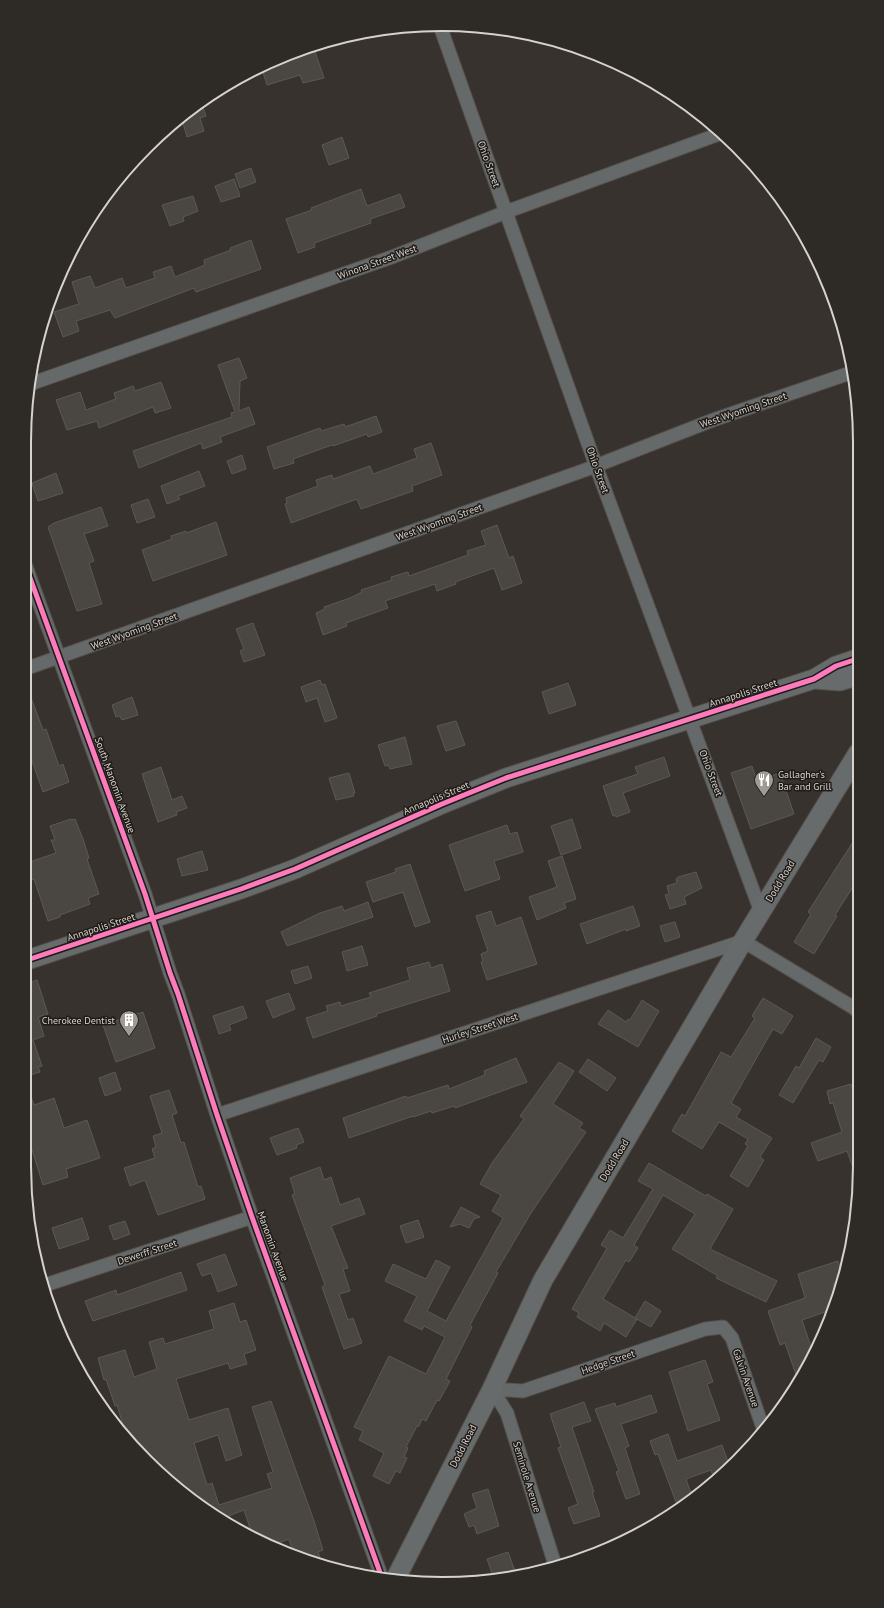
<svg xmlns="http://www.w3.org/2000/svg" width="884" height="1608" viewBox="0 0 884 1608" font-family="'PT Sans',sans-serif">
<style>
.building{fill:#4a4641;stroke:#5c5854}
.lines{fill:none;stroke-linecap:round;stroke-linejoin:round}
.street-casing{stroke:#534f4b;stroke-width:15}
.secondary-casing{stroke:#534f4b;stroke-width:21}
.street{stroke:#65696a;stroke-width:13}
.secondary{stroke:#686b6c;stroke-width:19}
.cycleway-casing{stroke:#1f1b17;stroke-width:8}
.cycleway{stroke:#fd7abc;stroke-width:5}
.labels{text-anchor:middle;dominant-baseline:central;stroke-width:3;stroke-linejoin:round;paint-order:stroke}
.street-label{font-size:10px;fill:#d8d2cd;stroke:#1f1b17}
.poi-label{font-size:10px;fill:#d8d2cd;stroke:#1f1b17;text-anchor:start}
.rim{fill:none;stroke:#d8d2cd;stroke-width:2}
</style>
<rect width="100%" height="100%" fill="#37322d"/>
<!-- building -->
<path class="building" d="M313 46 324 78 303 83 300 75 267 85 261 66Z
M201 102 206 116 200 118 204 131 187 137 183 123 170 127 187 111Z
M342 137 349 158 329 165 322 145Z
M251 168 256 182 240 188 235 174Z
M234 179 240 196 221 202 215 186Z
M361 189 367 206 400 194 405 207 370 219 371 223 314 243 315 247 298 253 286 219 312 210 311 208Z
M193 196 198 211 183 217 184 221 170 226 162 205Z
M251 240 261 269 196 292 194 288 115 318 110 310 76 321 79 331 63 337 54 312 79 304 72 282 90 276 95 288 122 278 126 288 155 278 153 272 171 266 175 277 205 265 204 260 231 250 230 248Z
M239 358 247 378 240 381 239 411 249 407 255 424 220 437 222 442 203 449 201 443 139 468 133 451 232 417 231 413 235 412 218 365Z
M161 382 171 408 155 413 153 407 99 428 97 421 67 430 56 400 80 392 86 410 116 399 114 393 133 386 135 391Z
M376 416 382 432 368 437 367 434 333 446 332 445 293 459 294 463 274 469 267 447 320 428 321 431 344 424 345 427Z
M431 443 442 475 412 486 413 491 361 509 357 499 291 523 285 504 287 503 286 498 318 486 316 480 332 475 333 479 370 466 373 474 417 458 414 449Z
M242 455 246 469 232 474 227 461Z
M199 471 205 486 178 496 180 499 167 504 161 486Z
M56 473 63 493 38 501 32 483Z
M148 499 155 517 137 523 131 505Z
M101 507 108 526 84 534 94 561 89 563 102 604 77 611 48 527 54 523Z
M216 522 227 555 153 581 142 550 172 539 171 536 186 531V533Z
M497 525 509 558 513 556 522 583 502 590 494 568 455 582 456 584 437 591 435 584 385 601 388 608 346 623 347 626 323 635 316 613 325 609 324 607 350 598 362 592 361 590 392 580 391 577 408 572 409 576 468 555 467 551 486 545 481 531Z
M253 623 265 655 244 662 240 651 244 649 236 629Z
M320 680 322 685 325 684 337 718 325 722 317 698 306 702 301 687Z
M568 683 576 705 549 714 542 692Z
M25 684H26L43 730 46 729 59 766 63 764 69 782 43 792 30 755 24 757Z
M132 697 138 715 122 720 120 716 116 717 112 705Z
M456 721 465 745 446 751 437 726Z
M405 737 412 764 390 769 388 765 385 766 378 745Z
M664 757 670 776 623 793 630 812 616 817 615 815 613 816 603 786 638 774 635 767Z
M752 766 757 781 780 773 794 814 751 829 731 773Z
M161 767 172 800 182 796 187 808 176 812 177 815 158 822 142 774Z
M349 773 355 793H353L354 796 336 800 329 778Z
M71 819V820L75 819 83 839 89 858 87 859 99 894 88 898 90 904 60 915V917L48 921 34 879 24 883V864L56 853 51 840H55L50 826Z
M572 819 581 848 561 855 551 826Z
M507 825 510 834 517 832 523 852 494 861 500 879 465 891 449 845Z
M858 834V879L835 915 837 916 814 954 794 942 811 914 808 912Z
M202 851 208 870 182 876 177 859Z
M562 856 576 899 564 903 566 908 537 920 529 897 557 887 548 861Z
M410 864 430 922 415 927 403 892 373 902 366 882 396 872 395 869Z
M696 872 702 888 684 897 686 904 670 909 665 895 669 894 667 886 677 883 676 879 678 877Z
M368 902 373 917 358 922 287 946 281 932 320 913 342 906 344 911Z
M633 906 640 926 626 931V929L587 944 580 924Z
M491 911 496 926 521 917 537 964 487 980 481 962 483 961 481 954 488 951 476 916Z
M675 922 680 937 665 942 660 926Z
M362 946 368 965 347 971 342 952Z
M429 962 431 968 442 964 450 991 376 1014 377 1016 313 1038 306 1018 328 1011 326 1006 340 1002 341 1006 371 997 369 993 410 980 407 968Z
M308 966 312 978 295 984 291 971Z
M37 980 48 1014 38 1017 44 1036 33 1040 42 1066 38 1067 40 1072 24 1077V985Z
M289 993 295 1009 273 1018 266 1001Z
M763 998 793 1016 782 1034 773 1029 731 1103 741 1109 736 1117 772 1138 760 1157 764 1160 748 1187 730 1176 748 1146 745 1144 748 1139 719 1122 702 1149 672 1131 682 1114 685 1116 721 1052 731 1057 755 1018 752 1016Z
M642 1000 659 1011 638 1047 598 1024 608 1010 626 1022 628 1019 630 1020Z
M243 1006 247 1018 229 1025 231 1030 219 1034 213 1016Z
M143 1012 155 1048 116 1062 103 1025Z
M816 1038 831 1047 823 1062 819 1060 793 1103 779 1095 796 1066 799 1068Z
M516 1058 527 1082 455 1108 454 1106 432 1113 431 1111 413 1117V1116L349 1138 343 1118 406 1096 407 1098 448 1085 449 1089 485 1075 484 1071Z
M588 1059 616 1078 607 1091 579 1072Z
M559 1062 574 1071 553 1104 583 1123 579 1128 586 1132 531 1213 496 1272 498 1273 470 1325 472 1327 446 1379 450 1381 439 1401 437 1400 426 1421 422 1419 419 1426H417L406 1447 408 1448 404 1457 407 1458 400 1473 396 1471 389 1484 373 1476 384 1453 359 1440 363 1431 354 1427 389 1356 426 1374 445 1337 424 1326 422 1330 404 1321 417 1296 385 1281 393 1264 426 1279 436 1260 450 1267 427 1311 446 1321 503 1218 492 1211 501 1195 480 1184 492 1163 524 1119 520 1116Z
M115 1072 121 1090 105 1096 99 1078Z
M24 1082H26L34 1105 54 1098 64 1128 87 1120 100 1158 66 1169 68 1177 43 1185 24 1124Z
M851 1084 859 1109V1179H857L847 1151 818 1161 811 1143 842 1132 833 1103 830 1104 827 1091Z
M169 1090 177 1113 172 1115 181 1143 184 1142 198 1187 201 1186 205 1199 158 1215 145 1180 130 1186 124 1168 155 1158 152 1149 156 1147 153 1136 162 1133 150 1096Z
M298 1128 304 1142 296 1145 297 1148 277 1155 270 1138Z
M649 1163 706 1196 707 1194 733 1209 710 1249 777 1281 766 1302 716 1278 718 1276 672 1249 695 1214 663 1195 634 1245 638 1248 629 1262 626 1260 603 1299 637 1319 626 1337 604 1323 600 1331 577 1317 579 1313 572 1309 607 1248 601 1245 610 1230 623 1238 653 1189 638 1181Z
M320 1167 324 1180 331 1177 340 1205 359 1198 365 1214 331 1226 348 1268 343 1269 350 1291 339 1294 348 1320 353 1318 362 1343 344 1349 322 1287 325 1285 292 1195 295 1194 290 1178Z
M461 1207 480 1217 474 1219 469 1228 460 1224 450 1227Z
M82 1218 89 1239 59 1249 52 1228Z
M418 1220 424 1237 406 1243 400 1226Z
M125 1221 130 1234 114 1240 109 1226Z
M225 1254 237 1285 218 1292 211 1273 202 1276 197 1264Z
M838 1261 844 1279 843 1281 833 1284 837 1296 831 1310 802 1320 813 1353 799 1383 785 1343 780 1345 768 1311 805 1298 798 1274Z
M181 1272 187 1290 93 1321 92 1319 85 1301 116 1290 117 1295Z
M645 1301 661 1311 651 1327 635 1318Z
M234 1303 240 1322 246 1320 256 1350 244 1354 247 1364 230 1369 228 1363 176 1379 189 1420 228 1408 242 1455 226 1461 218 1435 194 1443 207 1485 212 1483 219 1505 272 1488 267 1474 273 1472 252 1407 271 1401 314 1521 323 1550 318 1552 323 1566 294 1556 289 1539 270 1546 253 1537 244 1510 223 1518 224 1521 210 1514 166 1480 127 1438 117 1405 115 1406 106 1379 104 1380 98 1358 125 1350 134 1377 157 1369 149 1342 163 1338 165 1344 214 1329 209 1311Z
M705 1360 713 1382 707 1384 720 1420 688 1431 669 1372Z
M651 1395 657 1412 621 1424 629 1446 625 1448 640 1494 626 1499 616 1472 619 1471 595 1409 615 1403 616 1407Z
M584 1402 591 1421 572 1427 594 1492H592L600 1516 574 1524 568 1508 578 1504 558 1448 561 1447 550 1414Z
M668 1434 677 1461 722 1445 730 1467 715 1482 711 1470 686 1479 693 1499 679 1510 658 1454 655 1455 650 1441Z
M488 1489 499 1526 477 1534 474 1525 469 1527 464 1514 477 1508 472 1494Z
M508 1552 516 1574 494 1579 487 1559Z"/>
<g class="lines">
<!-- street casing -->
<g class="street-casing">
<path id="street" d="M440 26 596 466 761 912
M30 384 392 257 506 212 722 133
M25 564 145 894 170 973 178 994 217 1115 252 1217 382 1578
M25 669 585 470 713 420 853 372
M217 1115 743 941 854 1008 859 1013
M42 1286 252 1217
M492 1389 523 1391 705 1329 723 1327 732 1338 764 1431
M492 1389 507 1413 556 1568"/>
</g>
<!-- secondary casing -->
<g class="secondary-casing">
<path id="secondary" d="M814 679 840 681 857 676
M24 961 241 889 295 869 442 804 506 778 814 679 836 666 857 659
M395 1580 492 1389 543 1280 743 941 858 753"/>
</g>
<!-- street -->
<use href="#street" class="street"/>
<!-- secondary -->
<use href="#secondary" class="secondary"/>
<!-- cycleway casing -->
<g class="cycleway-casing">
<path id="cycleway" d="M25 564 145 894 170 973 178 994 217 1115 252 1217 382 1578
M24 961 241 889 295 869 442 804 506 778 814 679 836 666 857 659"/>
</g>
<!-- cycleway -->
<use href="#cycleway" class="cycleway"/>
</g>
<!-- icons -->
<defs>
<g id="restaurant-pin" transform="scale(1)"><path d="M0 17L-7.5 6A9.5 9.5 0 1 1 7.5 6Z" fill="#a09a95" stroke="#1f1b17"/><path d="M-5-6h1v4h1v-4h1v4h1v-4h1v5L-1.5 .5V6h-2V.5L-5-1ZM5-6V6H3V1.5H1.5Q1.5-4 5-6Z" fill="#fff"/></g>
<g id="building-pin" transform="scale(1)"><path d="M0 17L-7.5 6A9.5 9.5 0 1 1 7.5 6Z" fill="#a09a95" stroke="#1f1b17"/><path d="M-4-6H4V6H1V3H-1V6H-4ZM-2.5-4.3h1.7v1.8h-1.7ZM.8-4.3h1.7v1.8H.8ZM-2.5-1h1.7V.8h-1.7ZM.8-1h1.7V.8H.8Z" fill="#fff"/></g>
</defs>
<g fill-rule="evenodd">
<use href="#restaurant-pin" x="764" y="780"/>
<use href="#building-pin" x="129" y="1020"/>
</g>
<g class="labels">
<!-- street labels -->
<g class="street-label">
<text transform="translate(489 164) rotate(70)">Ohio Street</text>
<text transform="translate(377 262) rotate(-20)">Winona Street West</text>
<text transform="translate(743 410) rotate(-19)">West Wyoming Street</text>
<text transform="translate(598 470) rotate(70)">Ohio Street</text>
<text transform="translate(439 522) rotate(-20)">West Wyoming Street</text>
<text transform="translate(134 631) rotate(-20)">West Wyoming Street</text>
<text transform="translate(743 693) rotate(-18)">Annapolis Street</text>
<text transform="translate(711 773) rotate(69)">Ohio Street</text>
<text transform="translate(115 785) rotate(70)">South Manomin Avenue</text>
<text transform="translate(436 798) rotate(-23)">Annapolis Street</text>
<text transform="translate(780 881) rotate(-59)">Dodd Road</text>
<text transform="translate(101 927) rotate(-18)">Annapolis Street</text>
<text transform="translate(480 1028) rotate(-18)">Hurley Street West</text>
<text transform="translate(614 1160) rotate(-59)">Dodd Road</text>
<text transform="translate(273 1246) rotate(70)">Manomin Avenue</text>
<text transform="translate(147 1252) rotate(-18)">Dewerff Street</text>
<text transform="translate(608 1362) rotate(-19)">Hedge Street</text>
<text transform="translate(746 1378) rotate(71)">Galvin Avenue</text>
<text transform="translate(463 1446) rotate(-63)">Dodd Road</text>
<text transform="translate(527 1477) rotate(73)">Seminole Avenue</text>
</g>
<!-- poi labels -->
<g class="poi-label">
<text x="778" y="774">Gallagher's<tspan x="778" dy="12">Bar and Grill</tspan></text>
<text x="115" y="1020" text-anchor="end">Cherokee Dentist</text>
</g>
</g>
<!-- crop -->
<path d="M0 0H884V1608H0ZM442 31H442A411 411 0 0 1 853 442V1166A411 411 0 0 1 442 1577H442A411 411 0 0 1 31 1166V442A411 411 0 0 1 442 31Z" fill="#2e2a26" fill-rule="evenodd"/>
<path class="rim" d="M442 31H442A411 411 0 0 1 853 442V1166A411 411 0 0 1 442 1577H442A411 411 0 0 1 31 1166V442A411 411 0 0 1 442 31Z"/>
</svg>
